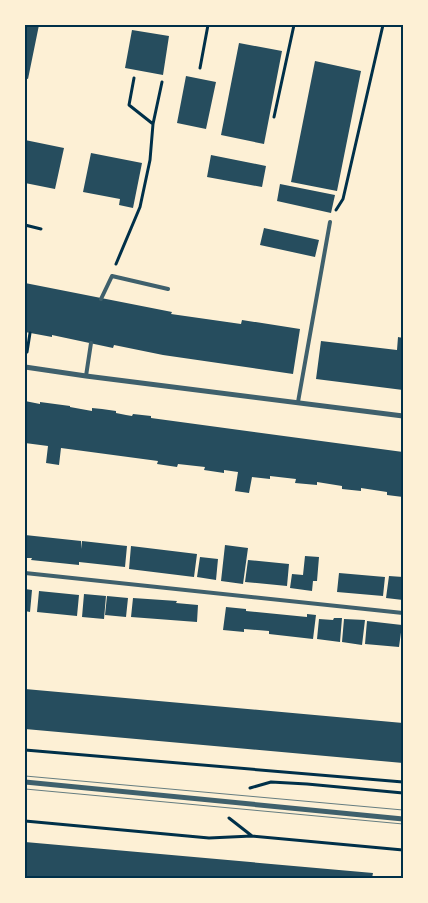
<svg xmlns="http://www.w3.org/2000/svg" width="428" height="903" viewBox="0 0 428 903" font-family="Barlow,sans-serif">
<style>
.building{fill:#264d5e}
.lines{fill:none;stroke-linecap:round;stroke-linejoin:round}
.path{stroke:#003049;stroke-width:3}
.service{stroke:#3f606c;stroke-width:4}
.minor{stroke:#3f606c;stroke-width:5}
.tram{stroke:#657d81;stroke-width:1}
.neatline{fill:none;stroke:#003049;stroke-width:2}
</style>
<rect width="100%" height="100%" fill="#fdf0d5"/>
<!-- building -->
<path class="building" d="M25 25H39L28 79 25 78Z
M132 30 169 36 163 75 125 68Z
M239 43 282 51 264 144 221 135Z
M315 61 361 71 337 191 291 182Z
M186 76 216 82 206 129 177 123Z
M25 140 64 148 55 189 25 183Z
M91 153 142 163 133 208 119 205 120 199 83 192Z
M211 155 266 166 262 187 207 177Z
M280 184 335 195 331 213 277 201Z
M264 228 319 240 315 257 260 245Z
M25 283 172 312 171 314 241 324 242 320 300 329 293 374 163 355 114 345 113 348 52 335V337L25 332Z
M398 337 403 338V390L316 379 321 341 397 350Z
M25 401 40 404V402L70 406V407L92 411V408L102 409 116 411V413L126 415 132 416 133 414 151 416V418L403 452V497L387 495V492L361 488V491L342 489V486L317 482V485L295 483 296 479 270 476V479L252 477 249 493 235 491 238 472 224 470V473L204 470 205 467 178 464 177 467 157 464 158 461 61 448 59 465 46 463 48 446 25 443Z
M25 535 81 541V549L82 541 127 546 125 567 79 562V565L31 560 32 558H25Z
M225 545 248 548 243 584 221 581Z
M131 546 197 554 194 577 129 569Z
M305 556 319 557 317 581H313L312 591 290 588 292 574 303 575Z
M200 557 218 559 216 580 197 577Z
M248 560 289 564 287 586 245 582Z
M339 573 385 577 383 596 337 592Z
M389 576 403 577V600L386 598Z
M25 589 32 590 30 612 25 611Z
M39 591 79 595 77 616 37 612Z
M84 594 106 596 104 619 82 617Z
M107 596 128 598 126 617 105 615Z
M133 598 177 601 176 603 198 605 197 622 131 617Z
M226 607 246 609V611L307 617V614L316 615 313 639 269 634V631L244 629V632L223 630Z
M334 618H342L340 642 317 639 319 619 333 620Z
M344 619 365 620 362 645 342 642Z
M367 621 402 625 399 647 365 644Z
M25 689 403 723V763L25 729Z
M25 842 373 873 372 878H25Z"/>
<g class="lines">
<!-- path -->
<path class="path" d="M200 68 208 25
M134 78 129 105 153 124
M274 117 294 25
M336 210 343 199 383 25
M25 225 41 229
M116 264 140 207 150 160 153 124 162 82
M27 352 30 333
M25 750 403 782
M250 788 271 782 307 784 403 793
M229 818 252 836
M25 821 209 838 252 836 403 850"/>
<!-- service -->
<path class="service" d="M101 299 112 276 168 289
M86 376 91 343
M298 402 330 222
M25 573 403 613"/>
<!-- minor -->
<path class="minor" d="M25 367 86 376 403 416
M25 782 403 819"/>
<!-- tram -->
<path class="tram" d="M25 776 403 810
M25 789 403 824"/>
</g>
<!-- border -->
<rect width="428" height="903" fill="none" stroke="#fdf0d5" stroke-width="52"/>
<rect x="26" y="26" width="376" height="851" class="neatline"/>
</svg>
